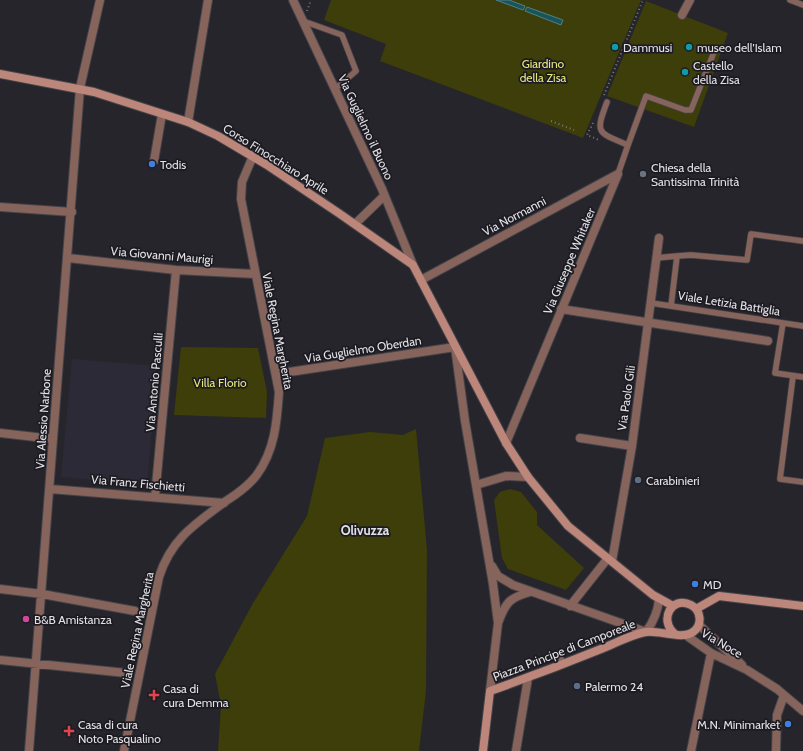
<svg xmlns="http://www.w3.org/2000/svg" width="803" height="751" viewBox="0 0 803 751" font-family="Cabin,sans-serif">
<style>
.built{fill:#2d2a37}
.green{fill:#3d3e09;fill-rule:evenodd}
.water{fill:#17555c;stroke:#547f85}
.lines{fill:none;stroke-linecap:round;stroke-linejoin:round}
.lane-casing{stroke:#444349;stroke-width:7}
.street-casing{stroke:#444349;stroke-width:10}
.secondary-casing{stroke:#444349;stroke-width:10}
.path{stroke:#7a797e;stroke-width:2;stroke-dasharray:1 3;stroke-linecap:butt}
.lane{stroke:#86645c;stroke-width:5.5}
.street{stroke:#86645c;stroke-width:8}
.secondary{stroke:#bd867a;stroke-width:8}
.culture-dot{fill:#0f9aa8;stroke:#1d1b22;stroke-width:1.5}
.shop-dot{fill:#3f7fe0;stroke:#1d1b22;stroke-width:1.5}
.worship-dot{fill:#6b7280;stroke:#1d1b22;stroke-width:1.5}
.service-dot{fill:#5c6f8a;stroke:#1d1b22;stroke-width:1.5}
.hotel-dot{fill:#d1479c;stroke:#1d1b22;stroke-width:1.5}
.health-dot{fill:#e0444e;stroke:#1d1b22;stroke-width:1.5}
.labels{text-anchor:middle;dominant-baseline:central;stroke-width:3.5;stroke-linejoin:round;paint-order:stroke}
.poi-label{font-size:12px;fill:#e2e1e5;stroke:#1d1b22;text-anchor:start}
.park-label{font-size:12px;fill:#e4e87b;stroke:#1d1b22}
.street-label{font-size:12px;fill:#e2e1e5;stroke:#1d1b22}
.neighbourhood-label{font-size:13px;font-weight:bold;fill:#e2e1e5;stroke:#1d1b22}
</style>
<rect width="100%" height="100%" fill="#26252b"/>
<!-- built -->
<path class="built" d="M72 359 157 366 147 485 61 477Z"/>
<!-- green -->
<path class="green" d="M331 0H496L523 10 525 6 509 0H641L583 138 380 61 386 44 324 20ZM527 7 563 20 561 24Z
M646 1 728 33 694 127 607 96Z
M181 347 258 348 267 392 266 418 174 415Z
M416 429 427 550 426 691 419 751H218L221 705 215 674 253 603 307 516 325 438 370 432 403 435Z
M510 489 521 492 537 512V525L584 568 566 590 508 569 502 558 494 500 500 492Z"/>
<!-- water -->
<path class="water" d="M496 0H509L525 6 523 10Z
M527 7 563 20 561 25 525 11Z"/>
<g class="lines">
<!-- lane casing -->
<g class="lane-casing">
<path id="lane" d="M790 0 803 5
M303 21 342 35 356 71 335 89
M607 102C595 134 597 132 628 145L618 174
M628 145 646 96 685 110H691L714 52
M656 258 677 256
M651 303 803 326
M671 306 677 256 691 255 747 260 751 234 803 241
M783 323 775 373 803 377
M793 376 780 479 803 482
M559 653 563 664"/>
</g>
<!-- street casing -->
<g class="street-casing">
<path id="street" d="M293 0 382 189 413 265
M682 15 690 0
M188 122 208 0
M154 161 162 114
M0 207 72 212
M355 224 384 196
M68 258 176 270 255 274
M421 280 618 174
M561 309 768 341
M276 374 455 347 465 421 493 584 498 623 490 691
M0 433 53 439
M580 438 632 446
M506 443 618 174
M476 485 506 476 528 477
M50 489 224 503
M155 497 176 270
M612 561 632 446 659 238
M492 566 498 576 513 585 646 632C654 621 658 612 659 599
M0 589 42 594 135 611
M570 606 608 558
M498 623C506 602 509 598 530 592
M699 625 742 665
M687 636 711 653 747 670 777 689 803 711
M0 660 126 673
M29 751 80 88 100 0
M124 751 159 577C171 539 195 524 226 501 237 494 248 486 256 476 275 451 277 421 279 392L241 199 242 182 253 156
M516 751 528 678
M691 751 711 653
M776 751 777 715 784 695"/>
</g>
<!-- secondary casing -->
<g class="secondary-casing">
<path id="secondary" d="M0 74 94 92 188 122 218 136 267 165 340 214 413 265 506 443 528 477 568 526 653 595 673 606
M696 609 719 596 803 606
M483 751 490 691C527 678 564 664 601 649 614 644 632 634 646 632 659 630 682 640 693 632 703 625 701 610 691 605 672 595 658 620 675 634"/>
</g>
<!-- path -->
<path class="path" d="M307 11 311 0
M604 95 643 0
M551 121 574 130
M593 123 587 135 599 140"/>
<!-- lane -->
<use href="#lane" class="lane"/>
<!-- street -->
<use href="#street" class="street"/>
<!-- secondary -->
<use href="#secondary" class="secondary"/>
</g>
<!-- markers -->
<g class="culture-dot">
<circle cx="615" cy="47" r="4"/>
<circle cx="689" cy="47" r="4"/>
<circle cx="685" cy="72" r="4"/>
</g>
<g class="shop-dot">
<circle cx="152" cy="164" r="4"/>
<circle cx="695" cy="584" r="4"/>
<circle cx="788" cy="724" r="4"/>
</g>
<circle class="worship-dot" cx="643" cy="174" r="4"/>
<g class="service-dot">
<circle cx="638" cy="480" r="4"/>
<circle cx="577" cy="686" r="4"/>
</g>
<circle class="hotel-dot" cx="26" cy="619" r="4"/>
<g class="health-dot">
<path d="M152 689h4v4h4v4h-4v4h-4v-4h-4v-4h4z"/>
<path d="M67 725h4v4h4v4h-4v4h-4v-4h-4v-4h4z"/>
</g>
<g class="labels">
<!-- poi labels -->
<g class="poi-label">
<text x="623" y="47">Dammusi</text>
<text x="697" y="47">museo dell'Islam</text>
<text x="693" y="65">Castello<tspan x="693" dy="14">della Zisa</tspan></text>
<text x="160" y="164">Todis</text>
<text x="651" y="167">Chiesa della<tspan x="651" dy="14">Santissima Trinità</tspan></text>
<text x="646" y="480">Carabinieri</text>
<text x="703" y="584">MD</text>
<text x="34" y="619">B&amp;B Amistanza</text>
<text x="585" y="686">Palermo 24</text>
<text x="163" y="688">Casa di<tspan x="163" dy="14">cura Demma</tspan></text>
<text x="78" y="724">Casa di cura<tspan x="78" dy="14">Noto Pasqualino</tspan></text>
<text x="780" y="724" text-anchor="end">M.N. Minimarket</text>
</g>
<!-- park labels -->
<g class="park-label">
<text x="543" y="63">Giardino<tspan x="543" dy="14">della Zisa</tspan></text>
<text x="220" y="382">Villa Florio</text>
</g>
<!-- street labels -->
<g class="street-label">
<text transform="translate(366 127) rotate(65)">Via Guglielmo il Buono</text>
<text transform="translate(276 159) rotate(32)">Corso Finocchiaro Aprile</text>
<text transform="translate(514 216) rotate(-28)">Via Normanni</text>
<text transform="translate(162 255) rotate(5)">Via Giovanni Maurigi</text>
<text transform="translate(569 261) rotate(-67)">Via Giuseppe Whitaker</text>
<text transform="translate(729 303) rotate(9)">Viale Letizia Battiglia</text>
<text transform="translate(278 331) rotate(79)">Viale Regina Margherita</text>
<text transform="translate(363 349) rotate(-9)">Via Guglielmo Oberdan</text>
<text transform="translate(154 382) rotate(-85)">Via Antonio Pasculli</text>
<text transform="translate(626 398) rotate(-82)">Via Paolo Gili</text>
<text transform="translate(43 419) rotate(-86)">Via Alessio Narbone</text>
<text transform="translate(138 483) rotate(5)">Via Franz Fischietti</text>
<text transform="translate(137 630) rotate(-78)">Viale Regina Margherita</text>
<text transform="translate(722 643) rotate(30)">Via Noce</text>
<text transform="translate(564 650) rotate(-21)">Piazza Principe di Camporeale</text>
</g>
<!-- neighbourhood labels -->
<g class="neighbourhood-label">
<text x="365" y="530">Olivuzza</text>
</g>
</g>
</svg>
